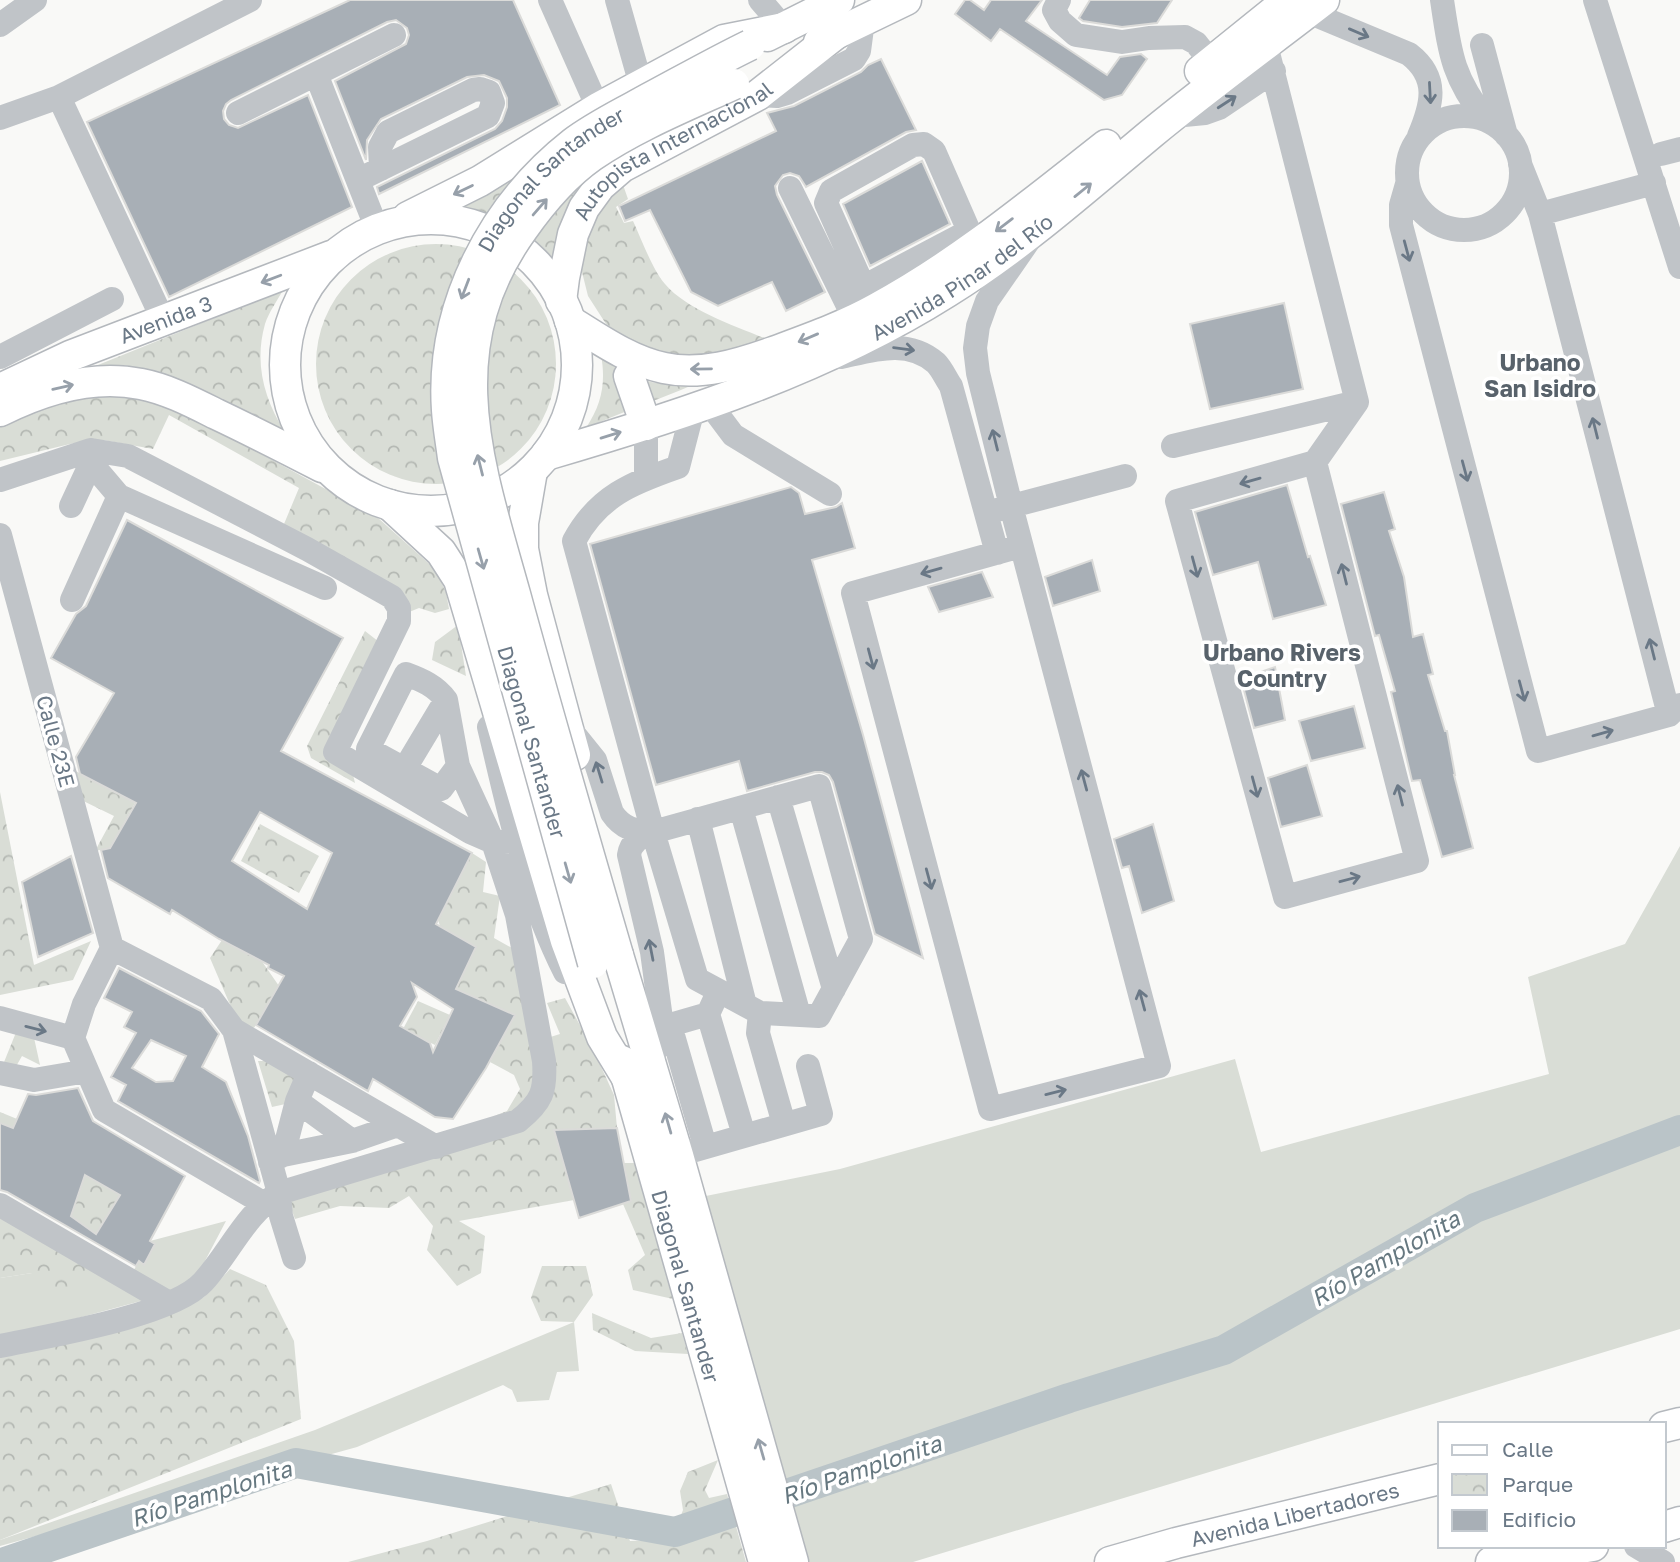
<svg xmlns="http://www.w3.org/2000/svg" width="1680" height="1562" viewBox="0 0 1680 1562" font-family="'Golos Text',sans-serif">
<style>
.grass{fill:#d9ddd6}
.park{fill:url(#park-crowns)}
.lines{fill:none;stroke-linecap:round;stroke-linejoin:round}
.river{stroke:#bac4c8;stroke-width:30}
.building{fill:#a8afb6;stroke:#dbdbd9;stroke-width:2;fill-rule:evenodd}
.major-casing{stroke:#b4b8bd;stroke-width:33}
.minor{stroke:#c0c4c8;stroke-width:24}
.major{stroke:#fff;stroke-width:30}
.major-bridge-casing{stroke:#b4b8bd;stroke-width:33;stroke-linecap:butt}
.major-bridge{stroke:#fff;stroke-width:30}
.oneway{stroke:#6a7886}
.oneway2{stroke:#97a0aa}
.labels{text-anchor:middle;dominant-baseline:central;stroke-width:7;stroke-linejoin:round;paint-order:stroke}
.street-label{font-size:21px;fill:#6a7886;stroke:#fff}
.neighbourhood-label{font-size:23px;font-weight:bold;fill:#58626b;stroke:#fff}
.water-label{font-size:23px;font-style:italic;fill:#667880;stroke:#fff}
</style>
<defs>
<pattern id="park-crowns" width="20" height="18" patternUnits="userSpaceOnUse" patternTransform="scale(1.75)"><rect width="20" height="18" fill="#d9ddd6"/><path d="M2 6a3 3 0 1 1 6 0M12 15a3 3 0 1 1 6 0" fill="none" stroke="#b4b8b3"/></pattern>
</defs>
<rect width="100%" height="100%" fill="#f9f9f7"/>
<!-- grass -->
<path class="grass" d="M1680 846V1329L913 1562H805L686 1200 840 1169 1235 1059 1261 1152 1549 1074 1528 977 1625 944Z
M226 1221 196 1278 167 1294 0 1339V1278L32 1273 94 1254 131 1275 139 1261 144 1264 155 1245 150 1241Z
M574 1322 579 1371 557 1372 549 1400 517 1402 512 1390 503 1385 357 1447 0 1546V1540L315 1430Z"/>
<!-- park -->
<path class="park" d="M586 136 606 170 559 264C531 239 494 218 458 214L453 205Z
M622 182 628 199 616 207 624 223 633 221C641 238 653 271 665 284 688 311 736 326 769 340V346L689 361 633 344 606 324 588 296 581 268 590 218Z
M316 364a120 120 0 1 1 240 0a120 120 0 1 1-240 0Z
M283 290C277 301 269 312 265 324 254 363 264 399 285 432L165 375 125 365 93 367Z
M601 355C638 386 666 390 712 376 671 396 628 409 586 428 602 404 606 382 601 355Z
M93 391 168 403 377 517 435 569 446 592 449 609 435 613 419 608 397 617 284 524 299 488 169 415 153 449 103 440 70 444 0 461V415Z
M458 625 466 676 432 660 435 642Z
M365 631 383 645 347 749 355 783 311 758 307 746Z
M70 768 135 803 110 848 95 851 114 816 71 795Z
M0 792 34 965 91 941 73 980 0 995Z
M260 824 319 856 299 893 241 861Z
M472 853 486 862 483 892 500 896 494 938 512 948 544 1083 529 1110 494 1116 507 1111 520 1089 514 1075 490 1062 515 1015 456 989 476 947 440 926 438 920Z
M222 940 261 960 279 986 254 1028 237 1021 210 958Z
M565 998 592 1047 614 1095 617 1128 554 1131 574 1200 459 1221 485 1236 481 1273 457 1286 427 1250 433 1226 409 1196 389 1208 340 1206 295 1219 287 1197 540 1104 544 1039 560 1034 547 1003Z
M418 1001 450 1015 435 1045 403 1029Z
M31 1024 40 1065 22 1056 6 1084 0 1072 19 1025Z
M258 1061H271L301 1080 290 1103 272 1107Z
M0 1112 44 1130 35 1147 120 1195 96 1234 71 1216 77 1197 18 1164V1130L2 1124 0 1129Z
M624 1163H635L673 1299 633 1290 628 1270 645 1255 623 1204 631 1201Z
M0 1200 94 1254 88 1285 72 1292 41 1283 32 1273 0 1278Z
M542 1266H586L593 1295 574 1322 541 1321 531 1298Z
M230 1269 266 1285 294 1341 301 1419 0 1540V1355L134 1326 204 1297Z
M592 1313 651 1338 682 1333 688 1354 635 1351 593 1330Z
M718 1460 705 1490 709 1498 727 1494 746 1562H348L427 1541 611 1484 630 1541 672 1539 683 1510 680 1491 688 1472Z"/>
<g class="lines">
<!-- river -->
<path class="river" d="M5 1562 296 1463 675 1532 1069 1398 1224 1350 1475 1208 1680 1130"/>
</g>
<!-- building -->
<path class="building" d="M350 0H513L560 105 379 194 377 187 495 129 502 121 507 107V98L499 81 484 75 467 77 381 119 367 140 366 160 335 81 406 44 409 35 407 28 396 20 387 22 231 100 226 104 223 111 224 119 229 125 238 128 308 95 352 207 169 297 87 122Z
M965 0H970L984 10 991 0H1042L1026 21 1107 75 1120 57 1141 54 1147 59 1122 95 1104 100 1000 29 991 41 955 14Z
M1090 0H1172L1157 23 1122 27 1083 21 1079 18Z
M881 59 916 130 906 132 806 187 799 176 790 173 783 175 775 186 777 195 825 292 786 311 772 282 718 306 691 292 650 210 625 221 619 206 776 131 767 113 794 106 861 72 868 65Z
M922 161 950 224 870 266 843 204Z
M1284 303 1303 389 1210 409 1190 324Z
M1287 485 1308 557 1310 556 1326 605 1273 619 1258 562 1213 575 1195 512Z
M791 487 799 493 805 514 836 507 842 503 855 548 812 560 863 735 923 958 875 934 833 782 829 775 822 772H815L747 791 739 761 656 785 649 760 590 544Z
M1384 492 1395 529 1389 531 1404 577 1413 637 1423 634 1433 674 1428 675 1445 731H1447L1455 775H1454L1473 848 1442 857 1420 780 1412 781 1391 692 1395 691 1379 635 1375 636 1374 632 1341 504Z
M127 520 343 638 281 751 472 853 436 924 476 947 456 989 515 1015 486 1068 453 1119 435 1117 373 1079 368 1091 256 1025 284 976 268 968 269 965 219 939 172 910 170 914 108 878 101 850 110 848 136 803 80 774 76 757 114 693 51 658 76 614 86 606ZM260 812 332 853 307 909 232 861ZM412 983 453 1009 433 1052 430 1043 400 1026 417 997Z
M1092 560 1100 591 1053 606 1045 577Z
M982 572 993 597 939 612 928 587Z
M1275 667 1285 720 1254 728 1241 679Z
M1354 706 1365 748 1311 761 1299 721Z
M1307 765 1322 816 1281 827 1268 778Z
M1153 824 1174 901 1142 913 1129 866 1122 868 1114 839Z
M71 856 93 933 38 957 22 882Z
M119 968 201 1011 219 1034 202 1067 226 1082 248 1136 260 1181 259 1183 118 1101 126 1085 111 1077 136 1033 124 1027 132 1012 104 998ZM151 1040 186 1056 173 1081 156 1082 132 1068Z
M78 1088 93 1121 185 1176 150 1241 155 1244 144 1265 139 1261 136 1266 7 1192 0 1190V1123L13 1128 28 1094 36 1095ZM85 1175 120 1195 96 1234 71 1216Z
M617 1128 631 1201 579 1218 554 1130Z"/>
<g class="lines">
<!-- major casing -->
<g class="major-casing">
<g id="major">
<path d="M767 36 839 0"/>
<path d="M819 42 906 0"/>
<path d="M1200 71 1288 0"/>
<path d="M408 217 480 181 598 108 724 40 784 28"/>
<circle cx="431" cy="365" r="146"/>
<path id="s1" d="M561 301 564 278 573 234 584 208 600 186 622 167 758 95 837 33"/>
<path d="M570 321C599 339 630 361 664 368 701 376 739 364 773 352 808 339 845 326 877 308 960 263 1032 203 1106 145"/>
<path d="M640 361 629 376 646 425"/>
<path id="s2" d="M0 389 70 356 331 256"/>
<path d="M0 411C42 390 93 374 141 384 167 389 192 402 216 414 252 431 287 449 322 467"/>
<path id="s3" d="M546 455C684 415 825 369 947 292 1020 247 1086 188 1152 133 1208 87 1267 44 1324 0"/>
<path d="M532 471 523 523V549L532 595 575 755"/>
<path d="M390 505 441 552 459 580 566 941 602 1037 627 1078"/>
<path d="M618 955 678 1155 793 1562"/>
<path id="s4" d="M622 1061 764 1562"/>
<path d="M1664 1427 1680 1423"/>
<path d="M1664 1527 1680 1522"/>
<path id="s5" d="M1110 1562 1176 1543 1440 1479"/>
<path d="M1491 1562 1593 1546"/>
</g>
</g>
<!-- minor -->
<path class="minor" d="M550 0 598 108
M617 0 641 85
M760 0 784 28
M1059 0 1054 10 1060 21 1076 35 1122 42 1149 38 1185 37 1196 43 1211 62
M1442 0C1450 53 1452 77 1486 120
M1595 0 1680 267
M1308 12 1409 54C1440 78 1432 105 1419 136
M0 25 35 0
M1266 45 1357 402 1315 462 1177 501 1285 897 1417 861 1315 462
M1482 45 1506 135
M316 74 377 229
M758 95 777 96 787 93 854 59 859 51 863 21
M59 97 163 320
M238 113 394 35
M1407 173a57 57 0 1 1 114 0a57 57 0 1 1-114 0Z
M1174 116 1205 113 1219 108 1274 71
M0 118 59 97 250 0
M1661 154 1680 149
M1520 164 1540 214 1669 715
M358 180 488 116 493 103 489 92 480 89 473 90 388 132 380 147 381 169
M1407 184 1401 205V225L1538 751 1669 715 1680 705
M790 188 854 318
M1540 214 1654 183
M863 287 969 231
M874 310 826 203 831 191 913 145 924 144 934 151 976 247
M0 357 112 299
M841 357C873 350 908 338 936 363 942 369 946 379 951 386L997 553
M709 403 733 435 830 494
M646 425V478
M1173 446 1357 402
M91 450V463L119 496 325 588
M0 480 91 450 128 456 307 549 392 597 399 608V621L335 752 470 832 493 842 516 841
M71 506 91 463
M997 510 1125 476
M0 535 112 948
M1021 546 853 593 990 1109 1159 1066 1011 506 978 373 975 348 978 326 987 301 1030 239
M72 600 119 496
M489 727C509 811 526 895 565 972
M570 729 595 760 612 813C622 828 635 832 653 832
M404 770 446 700
M778 797 834 989
M741 808 799 1015
M698 819 745 1005
M112 948 211 999 234 1030 279 1193 281 1216 294 1258
M112 948 84 1004 73 1038 104 1110 263 1203
M714 1001 708 1014 744 1135
M760 1013 758 1033 784 1124
M0 1018 73 1038
M234 1030 436 1147
M651 1065 662 1026 652 952 629 855C631 841 641 837 653 832L819 786 861 939 819 1016 760 1013 697 979 653 832 574 541C598 496 632 483 678 467L693 409
M0 1073 34 1080 87 1071
M309 1073 297 1101 352 1141 398 1125
M705 1146 670 1025 708 1014
M283 1155 352 1141
M678 1155 821 1114 808 1066
M270 1162 283 1155 297 1101
M0 1205 169 1303
M0 1346C47 1336 172 1316 203 1282 229 1254 245 1214 279 1193L518 1121C542 1102 546 1091 544 1061L517 915 493 842 458 766 446 700C436 686 422 680 406 674L368 749 441 789 458 766
M1636 1546 1663 1562"/>
<!-- major -->
<use href="#major" class="major"/>
<!-- major-bridge casing -->
<g class="major-bridge-casing">
<g id="major-bridge">
<path d="M618 955C583 835 548 715 515 594 479 465 436 349 523 229 542 202 565 175 592 156 636 126 686 106 734 84"/>
<path id="s6" d="M593 963 453 458C451 442 448 426 447 410 440 306 493 206 573 143 594 127 619 115 642 102 678 83 713 63 750 45"/>
</g>
</g>
<!-- major-bridge -->
<use href="#major-bridge" class="major-bridge"/>
</g>
<!-- one-way arrows -->
<defs><path id="oneway-shaft" d="M-6 0H5M1.5-3L5.5 0L1.5 3" fill="none" stroke-width="1.6" stroke-linecap="round" stroke-linejoin="round" transform="scale(1.75)"/></defs>
<g class="oneway">
<use href="#oneway-shaft" transform="translate(1359 33) rotate(23)"/>
<use href="#oneway-shaft" transform="translate(1430 93) rotate(87)"/>
<use href="#oneway-shaft" transform="translate(1227 102) rotate(-33)"/>
<use href="#oneway-shaft" transform="translate(1407 251) rotate(75)"/>
<use href="#oneway-shaft" transform="translate(904 349) rotate(7)"/>
<use href="#oneway-shaft" transform="translate(1595 428) rotate(-104)"/>
<use href="#oneway-shaft" transform="translate(995 440) rotate(-104)"/>
<use href="#oneway-shaft" transform="translate(1465 471) rotate(75)"/>
<use href="#oneway-shaft" transform="translate(1250 481) rotate(164)"/>
<use href="#oneway-shaft" transform="translate(1195 567) rotate(75)"/>
<use href="#oneway-shaft" transform="translate(931 571) rotate(164)"/>
<use href="#oneway-shaft" transform="translate(1344 574) rotate(-104)"/>
<use href="#oneway-shaft" transform="translate(1652 649) rotate(-104)"/>
<use href="#oneway-shaft" transform="translate(871 659) rotate(75)"/>
<use href="#oneway-shaft" transform="translate(1522 691) rotate(75)"/>
<use href="#oneway-shaft" transform="translate(1603 733) rotate(-16)"/>
<use href="#oneway-shaft" transform="translate(599 772) rotate(-107)"/>
<use href="#oneway-shaft" transform="translate(1084 780) rotate(-105)"/>
<use href="#oneway-shaft" transform="translate(1255 787) rotate(75)"/>
<use href="#oneway-shaft" transform="translate(1400 795) rotate(-104)"/>
<use href="#oneway-shaft" transform="translate(929 879) rotate(75)"/>
<use href="#oneway-shaft" transform="translate(1350 879) rotate(-15)"/>
<use href="#oneway-shaft" transform="translate(651 950) rotate(-101)"/>
<use href="#oneway-shaft" transform="translate(1142 1000) rotate(-105)"/>
<use href="#oneway-shaft" transform="translate(36 1029) rotate(14)"/>
<use href="#oneway-shaft" transform="translate(1056 1092) rotate(-14)"/>
</g>
<g class="oneway2">
<use href="#oneway-shaft" transform="translate(463 190) rotate(154)"/>
<use href="#oneway-shaft" transform="translate(1083 190) rotate(-39)"/>
<use href="#oneway-shaft" transform="translate(540 207) rotate(-49)"/>
<use href="#oneway-shaft" transform="translate(1004 225) rotate(143)"/>
<use href="#oneway-shaft" transform="translate(271 279) rotate(159)"/>
<use href="#oneway-shaft" transform="translate(465 289) rotate(111)"/>
<use href="#oneway-shaft" transform="translate(808 338) rotate(157)"/>
<use href="#oneway-shaft" transform="translate(701 369) rotate(179)"/>
<use href="#oneway-shaft" transform="translate(63 387) rotate(-13)"/>
<use href="#oneway-shaft" transform="translate(611 435) rotate(-17)"/>
<use href="#oneway-shaft" transform="translate(480 465) rotate(-104)"/>
<use href="#oneway-shaft" transform="translate(481 559) rotate(74)"/>
<use href="#oneway-shaft" transform="translate(568 873) rotate(74)"/>
<use href="#oneway-shaft" transform="translate(668 1123) rotate(-106)"/>
<use href="#oneway-shaft" transform="translate(761 1449) rotate(-106)"/>
</g>
<g class="labels">
<!-- street labels -->
<g class="street-label">
<text stroke="none"><textPath href="#s1" startOffset="203">Autopista Internacional</textPath></text>
<text stroke="none"><textPath href="#s6" startOffset="838">Diagonal Santander</textPath></text>
<text stroke="none"><textPath href="#s3" startOffset="455">Avenida Pinar del Río</textPath></text>
<text stroke="none"><textPath href="#s2" startOffset="180">Avenida 3</textPath></text>
<text transform="translate(56 741) rotate(75)">Calle 23E</text>
<text transform="translate(532 742) rotate(74)">Diagonal Santander</text>
<text stroke="none"><textPath href="#s4" startOffset="234">Diagonal Santander</textPath></text>
<text stroke="none"><textPath href="#s5" startOffset="191">Avenida Libertadores</textPath></text>
</g>
<!-- neighbourhood labels -->
<g class="neighbourhood-label">
<text x="1540" y="362">Urbano<tspan x="1540" dy="26">San Isidro</tspan></text>
<text x="1282" y="652">Urbano Rivers<tspan x="1282" dy="26">Country</tspan></text>
</g>
<!-- water labels -->
<g class="water-label">
<text transform="translate(1385 1258) rotate(-30)">Río Pamplonita</text>
<text transform="translate(861 1469) rotate(-19)">Río Pamplonita</text>
<text transform="translate(211 1493) rotate(-18)">Río Pamplonita</text>
</g>
</g>
<!-- legend -->
<rect x="1438" y="1422" width="228" height="126" fill="#ffffff" stroke="#c3c9cf" stroke-width="2"/>
<rect x="1452" y="1445" width="35" height="10" fill="#ffffff" stroke="#c3c9cf" stroke-width="2"/>
<text x="1502" y="1457" font-size="21" fill="#6a7886">Calle</text>
<rect x="1452" y="1474" width="35" height="21" fill="url(#park-crowns)" stroke="#c3c9cf" stroke-width="2"/>
<text x="1502" y="1492" font-size="21" fill="#6a7886">Parque</text>
<rect x="1452" y="1510" width="35" height="21" fill="#a8afb6" stroke="#c3c9cf" stroke-width="2"/>
<text x="1502" y="1527" font-size="21" fill="#6a7886">Edificio</text>
</svg>
